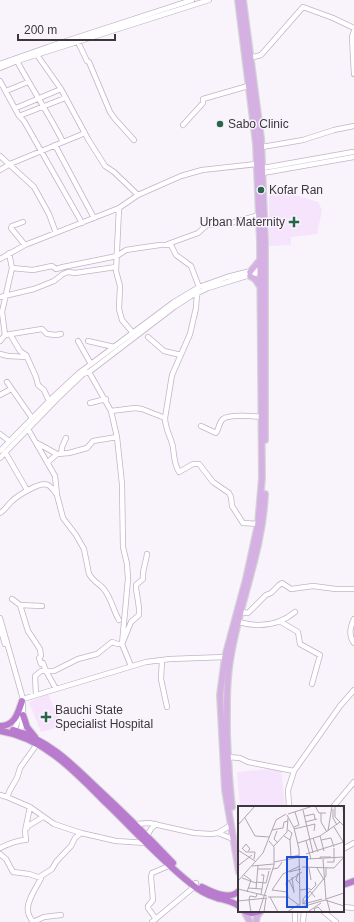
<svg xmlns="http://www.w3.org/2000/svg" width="354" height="922" viewBox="0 0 354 922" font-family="Helvetica,sans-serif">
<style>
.built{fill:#f5e4fb}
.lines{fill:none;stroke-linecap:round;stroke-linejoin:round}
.minor-casing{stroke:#c3b3c9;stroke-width:6}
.major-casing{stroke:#d4d3d5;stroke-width:8}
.highway-casing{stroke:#d4d3d5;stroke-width:8}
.minor{stroke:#fff;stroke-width:4.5}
.major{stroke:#d5b0e2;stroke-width:5.5}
.highway{stroke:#b97bce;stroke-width:6}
.poi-dot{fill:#29644d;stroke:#f9f3fc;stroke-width:1.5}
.labels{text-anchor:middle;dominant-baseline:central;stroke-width:3;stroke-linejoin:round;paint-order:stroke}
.poi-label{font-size:12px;fill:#3d363f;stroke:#f9f3fc;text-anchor:start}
.inset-road{fill:none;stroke:#aea7b0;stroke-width:1}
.view{fill:#1d4ed8;fill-opacity:0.15;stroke:#1d4ed8;stroke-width:2}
.inset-edge{fill:none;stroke:#3d363f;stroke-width:2}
</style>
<rect width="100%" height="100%" fill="#f9f3fc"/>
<!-- built -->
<path class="built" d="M269 191 288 193 318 202 322 210 317 234 291 237V245L269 246Z
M48 694 62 726 41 732 29 702Z
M281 768 285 807H240L237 772Z"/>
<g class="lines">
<!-- minor casing -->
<g class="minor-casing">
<path id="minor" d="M354 31 352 37 354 74
M78 42 87 61 89 62 110 112 115 119 134 140
M37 55 61 89 88 139 105 166 114 172 138 195
M250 58 261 55 303 7 333 18 354 28
M17 61C32 89 49 114 63 142
M0 64 48 47 192 0
M0 68 17 61 209 0
M0 81 19 116 24 121 82 223
M6 91 28 82
M16 108 61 89
M19 116 65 98
M183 125 203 103V99L248 86
M55 145 94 218
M262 147 303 140 334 130 354 126
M0 156 34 187 49 214 56 233
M263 168 353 152
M0 170 10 164 85 133
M263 173 354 157
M119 208 116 271 120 286 119 309 122 320 133 333
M23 222 12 226 11 228 25 245
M168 244 198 233 207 225 235 222 259 215
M9 253 12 268 33 270 52 266 56 269 63 267 117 256 126 250 139 248 160 245H171L176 255 191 266 199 287
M0 259 25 245 119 208 138 195 181 176 202 170 257 164
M197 293 196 308 190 334 172 375 165 418C165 429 171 437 173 447 174 456 174 464 179 472L193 464H199L213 482 229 493 231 497 232 506 243 523 258 524
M0 297 34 289 54 281 63 274 68 272 75 273 116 267
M10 334 20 351 26 355
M5 335 2 312 12 268
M148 337 164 351 181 355
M0 341 5 335 42 329 47 334 56 335 61 334
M78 341 91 364
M88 341 114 347
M0 354 8 356 27 357 26 355
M27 357 36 377 38 385 44 390 49 401
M89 372 111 411 117 437 122 484 123 547 127 564 128 579 122 644 131 666
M7 382 32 418
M0 395 11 389
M90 403 106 399
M111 411 135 408 142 409 165 418
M201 426 216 433C219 429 219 422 223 419 229 414 253 416 261 417
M28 429 55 476 57 495 63 518 76 535 84 549 89 574C93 581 98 583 103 588 111 597 113 610 119 620
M0 434 9 441
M37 443 57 454 69 453 87 448 93 441 117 437
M0 451 49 401 79 373 174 302 199 287 227 277 262 268
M5 452 27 490
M61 454 62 447 66 438
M0 458 60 396 83 374 89 372 174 307 191 296 208 288 263 271
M48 462 57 454
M0 513C5 510 7 506 11 502 17 496 40 481 48 485 52 487 55 492 57 495
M12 599 20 605 28 631 40 649 41 656 39 658 41 664 43 663 46 671 56 689
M20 605 42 606
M241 612 248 613 266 595 271 593 279 585 282 583 291 589 313 586 336 589H354
M0 618 23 699V718L20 735
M354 619C350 627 348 635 354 643
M239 622C260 628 278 626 295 612
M281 622 298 632 300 644 320 655 312 684
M0 628 5 644
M162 660 161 679 167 707
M36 695 35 676 41 671H54L78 659 97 654 112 642 118 644H122L131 622 139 615V608L136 588V585L143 579C142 569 146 563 147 554
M23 699 146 662 170 659 225 657
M14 732 20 714
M228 757 240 758 248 762 294 771
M0 795 7 797 30 807 54 824 81 833 116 841 146 843
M7 797 10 790 17 778 20 768 37 744
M289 807 288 790 294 771 340 706 354 690
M333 807 354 782
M136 824 149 823 194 833 211 834 218 833 231 825
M27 828 28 826 43 817
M218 833 233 839
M147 836 151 829 156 824
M0 848C8 844 17 840 26 840L25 831 30 807
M343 849 354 843
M0 854 6 859 13 872 29 874 41 878
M343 907 354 908
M323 911 336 922
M156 919 148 908V906L153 900 151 877 152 873 171 865
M33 922C31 919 28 915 28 911 26 901 37 887 41 878V876L52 869 56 862 71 846 75 838 81 833
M33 922 44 917 61 915
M152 922 194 887 196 883
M295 922V911
M303 922 304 911"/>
</g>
<!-- major casing -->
<g class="major-casing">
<path id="major" d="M238 0 256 144 260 242 262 478 258 524 246 579 225 657 220 695 225 790 239 872
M243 0 261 138 265 242V440
M250 272 260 260
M250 276 255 279 259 285
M232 807C229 783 228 759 227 734 227 707 226 682 231 655 240 601 263 549 265 494
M244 911 250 922
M256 922 257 916 261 911"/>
</g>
<!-- highway casing -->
<g class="highway-casing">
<path id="highway" d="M23 715 27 727 35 737
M0 726C15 726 18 713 22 701
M13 730C49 740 73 765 99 790 125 814 149 838 173 863
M0 731C45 738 76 773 106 803 134 830 160 859 190 883 198 890 207 895 217 898 225 900 232 901 239 906
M343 885 354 881
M202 887C212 892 229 901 239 891
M245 911 252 913 260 911"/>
</g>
<!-- minor -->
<use href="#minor" class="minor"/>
<!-- major -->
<use href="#major" class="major"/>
<!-- highway -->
<use href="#highway" class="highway"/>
</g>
<!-- markers -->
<g class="poi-dot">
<circle cx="220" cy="124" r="4"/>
<circle cx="261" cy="190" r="4"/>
<path d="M292 216h4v4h4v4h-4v4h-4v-4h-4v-4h4z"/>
<path d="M44 711h4v4h4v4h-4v4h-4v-4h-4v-4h4z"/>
</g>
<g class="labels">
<!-- poi labels -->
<g class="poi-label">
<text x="228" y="124">Sabo Clinic</text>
<text x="269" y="190">Kofar Ran</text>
<text x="285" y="222" text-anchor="end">Urban Maternity</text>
<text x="55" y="710">Bauchi State<tspan x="55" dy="14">Specialist Hospital</tspan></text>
</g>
</g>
<!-- overview -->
<g transform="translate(238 806)">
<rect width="106" height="106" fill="#f9f3fc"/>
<path class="inset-road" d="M77 0 81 7H88M97 0V11L106 20M105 0 106 14M95 3V12L99 19M65 4 75 47M83 7V16L89 26M50 8 75 0M49 9 56 22 61 43 62 99M67 10 76 8 77 13M7 12 17 30 31 31M67 16 79 13M0 19 17 0M56 21 61 19 57 6M96 21 106 37M56 23 77 18 76 25M34 24 45 22 46 16 50 15M50 24 54 27 52 34M39 25 36 33 40 37M90 25 94 0M46 30 52 34 53 51 61 49M82 30 86 45M75 32 80 46M83 34 93 32 96 41M68 35 73 53M60 37 82 30 102 16M36 40 49 26 50 12M4 42 8 46H17L16 53M4 43 8 38 12 43 10 45M0 44 17 55M68 48 106 36M82 53V51H93M85 53 88 94M36 56 62 51M89 56H96V42M1 59 14 49M69 59V53L106 51M14 60 36 58M64 61 96 62 106 51M71 62 73 74M79 62 86 74M20 63H33M35 63 40 62 44 56M51 66 63 63M60 67 58 74 62 78M6 69 13 74 9 86M23 69H26L24 83M54 71 56 87M4 72 18 77M51 74 56 85M0 75 25 47 38 14 48 8M18 76 28 77 31 65M10 82 24 83 23 88M70 82 73 84 78 79 77 76M0 83 29 90M18 83 20 60M34 84 45 68 62 60M34 84 49 86M62 84 69 83V88M30 91H50L62 100M32 91 40 106M50 91 48 77 64 66M88 93 106 87M11 94 13 106M11 94 12 90 18 91 19 88M89 94 92 106M0 95 29 92M65 98 88 70V62M65 98V93L72 85 77 91M66 98 84 93M64 101 87 94 106 100M71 105 83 97M21 106 36 59V41L31 35M26 106 28 92M49 106 60 99M77 106 76 103 80 101 85 106"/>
<path class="view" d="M49 51H69V101H49Z"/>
<rect width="106" height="106" class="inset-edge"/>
</g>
<!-- scale -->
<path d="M18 34v6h97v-6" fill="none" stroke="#3d363f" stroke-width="2"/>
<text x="24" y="34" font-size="12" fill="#3d363f" stroke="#f9f3fc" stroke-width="3" paint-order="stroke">200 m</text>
</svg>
